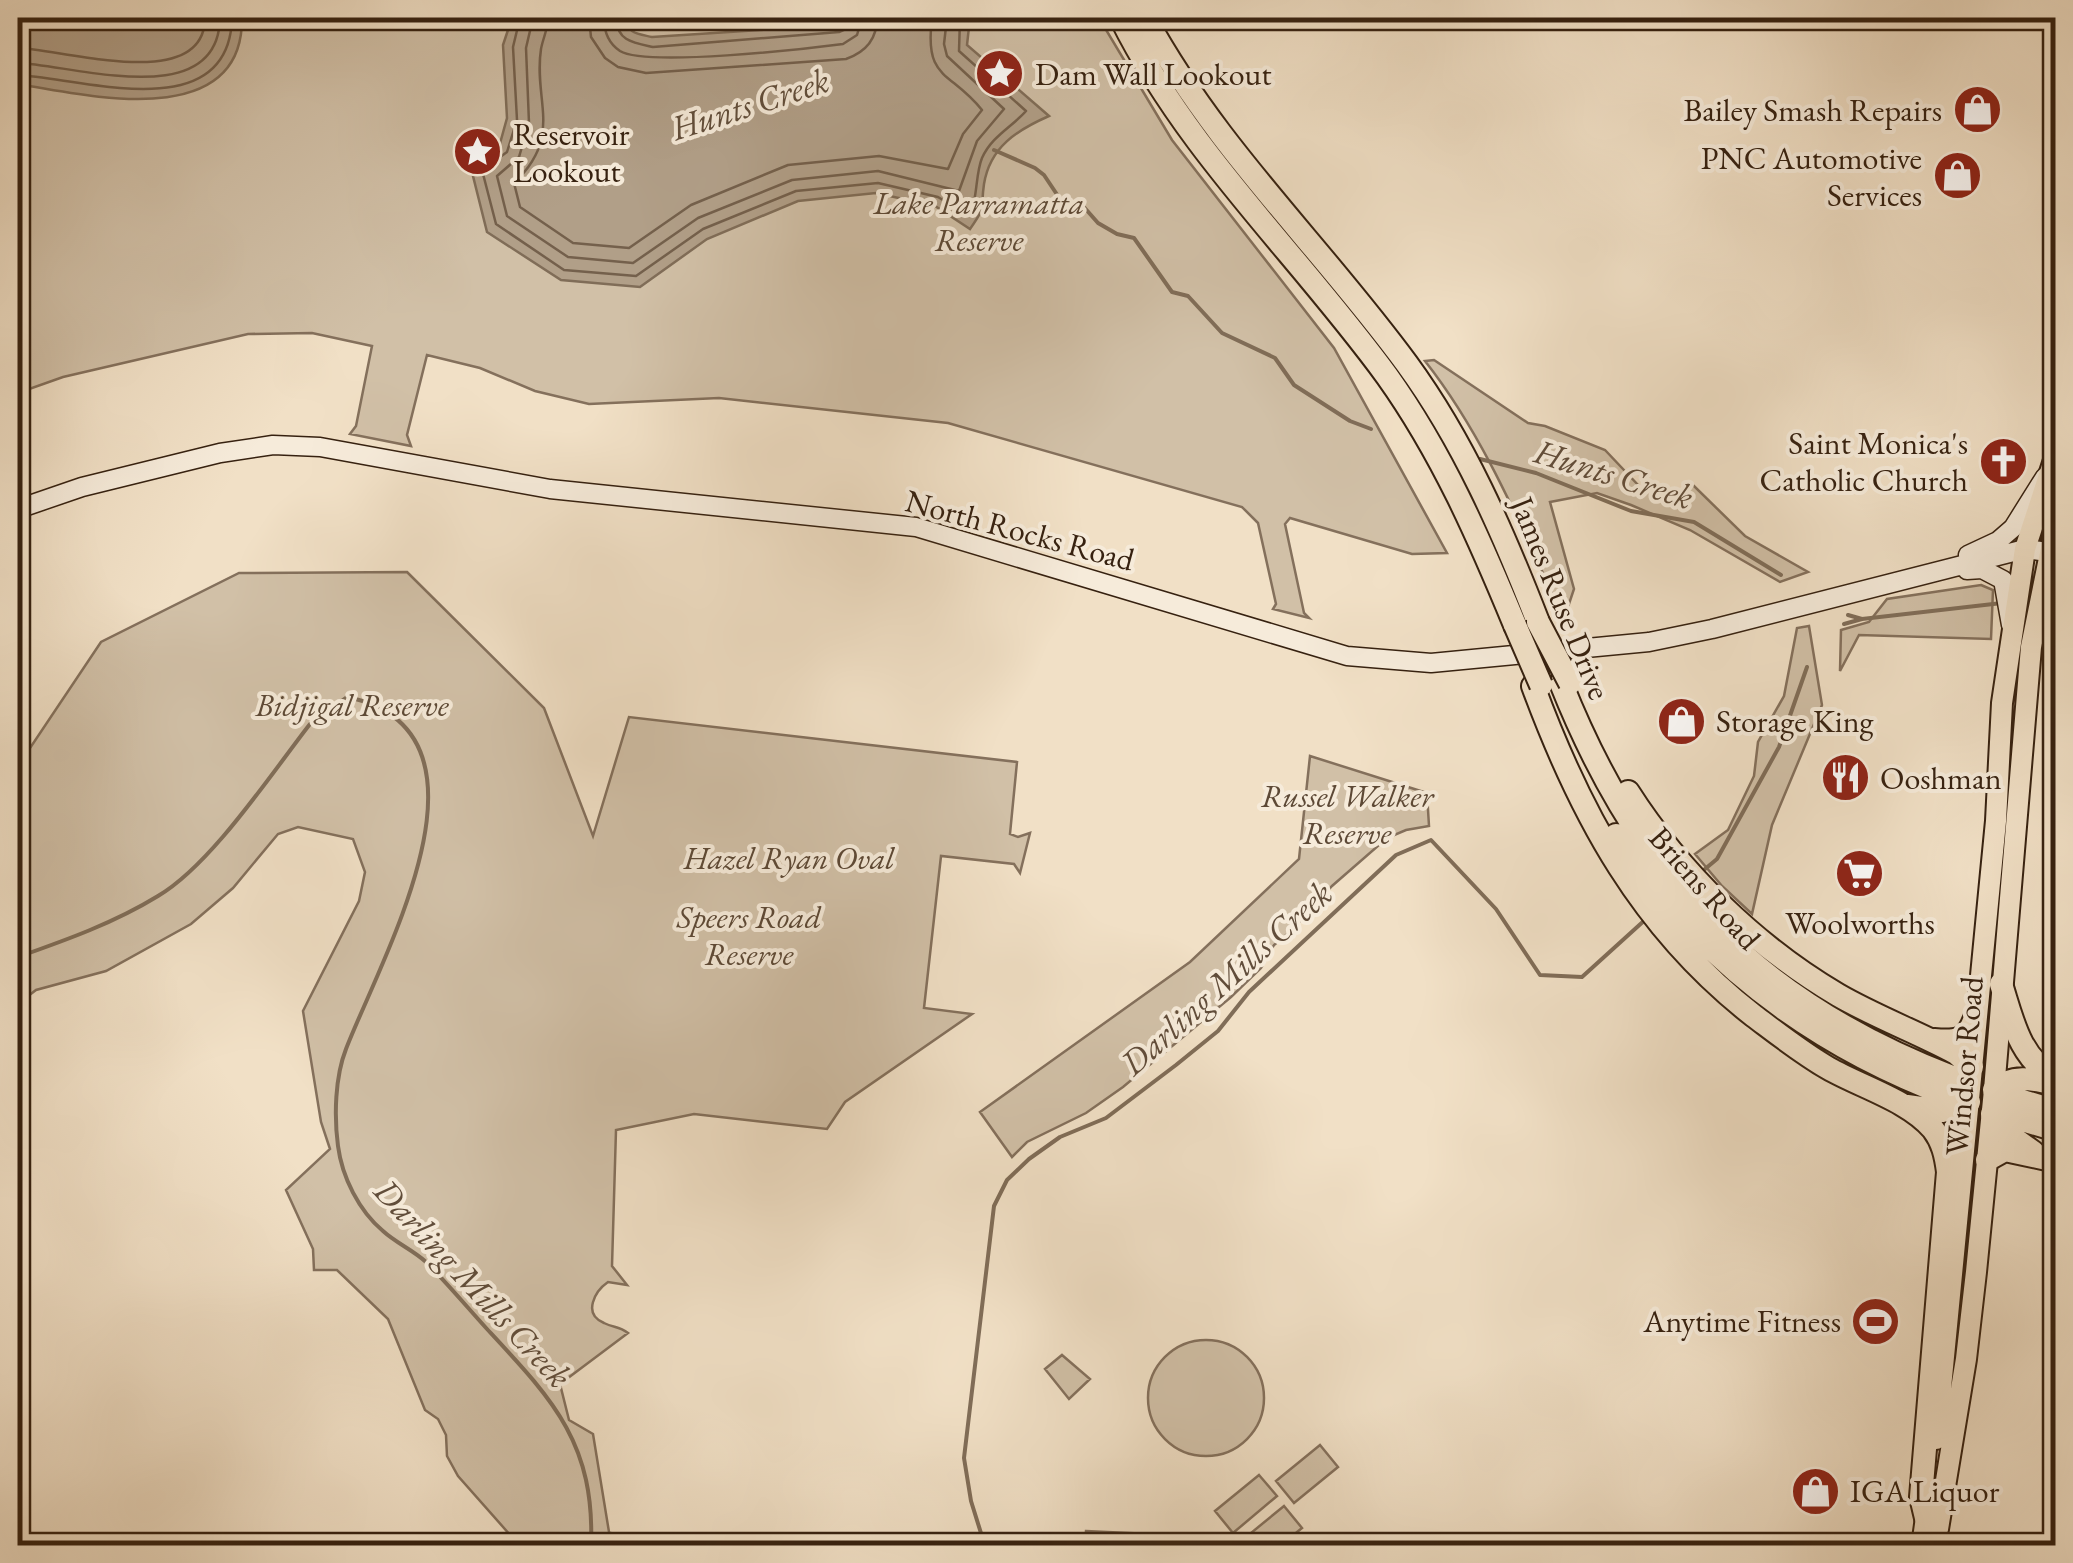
<svg xmlns="http://www.w3.org/2000/svg" width="2073" height="1563" font-family="'EB Garamond',serif">
	<style>
		.green { fill: #d1c0a7; stroke: #84705c; stroke-width: 2.5 }
		.water { fill: #b19f88; stroke: #806d58; stroke-width: 2.5 }
		.lines { fill: none; stroke-linecap: round; stroke-linejoin: round }
		.shore { stroke: #74604c; stroke-width: 2.5 }
		.stream { stroke: #806d58; stroke-width: 4 }
		.secondary-casing { stroke: #362110; stroke-width: 21 }
		.primary-casing { stroke: #362110; stroke-width: 24 }
		.highway-casing { stroke: #362110; stroke-width: 26 }
		.secondary { stroke: #f6ebda; stroke-width: 18 }
		.primary { stroke: #f1e0c6; stroke-width: 20 }
		.highway { stroke: #f1e0c6; stroke-width: 22 }
		.highway-bridge-casing { stroke: #362110; stroke-width: 26; stroke-linecap: butt }
		.highway-bridge { stroke: #f1e0c6; stroke-width: 22 }
		.labels { text-anchor: middle; stroke-width: 8; stroke-linejoin: round; paint-order: stroke }
		.poi-label { font-size: 32px; fill: #362110; stroke: #f6ebda; text-anchor: start }
		.park-label { font-size: 32px; font-style: italic; fill: #5d4936; stroke: #f6ebda }
		.street-label { font-size: 32px; fill: #362110; stroke: #f6ebda }
		.water-label { font-size: 35px; font-style: italic; fill: #614d3a; stroke: #f6ebda }
	</style>
	<rect width="100%" height="100%" fill="#f1e0c6"/>
	<filter id="stains"><feTurbulence type="fractalNoise" baseFrequency=".002" numOctaves="4"/><feColorMatrix values="0 0 0 0 .2 0 0 0 0 .09 0 0 0 0 .02 0 0 0 .5 -.17"/></filter>
	<radialGradient id="worn" r=".72"><stop offset=".6" stop-color="#630" stop-opacity="0"/><stop offset="1" stop-color="#630" stop-opacity=".3"/></radialGradient>
	<path class="green" d="M18 18H1099L1172 140 1334 348 1447 553 1412 554 1290 518 1285 524 1304 613 1309 618 1273 609 1276 604 1258 523 1242 507 948 423 719 398 589 404 535 391 480 368 427 355 407 435 411 446 350 434 356 426 372 346 312 333 248 334 63 377 18 393Z
		M1434 360 1528 423 1545 426 1605 450 1640 487 1678 499 1693 485 1745 536 1808 572 1780 582 1690 530 1631 505 1597 493 1550 502 1574 589 1564 619C1523 531 1485 437 1425 361Z
		M407 572 544 708 593 836 629 717 1017 762 1010 834 1018 837 1030 833 1020 873 1014 864 941 856 924 1008 972 1014 845 1102 827 1129 694 1114 616 1130 612 1266 627 1285 608 1282C595 1291 582 1314 604 1323 614 1328 619 1326 628 1333L560 1384 569 1420 593 1434 609 1532 635 1545H519L458 1476 447 1456 446 1435 438 1419 425 1410 388 1319 337 1270H314L313 1249 286 1190 330 1149 321 1122 303 1011 359 901 365 872 353 839 298 827 278 834 233 888 191 924 106 971 36 990 18 1004V766L101 642 239 573Z
		M1981 585 1993 590 1991 639 1859 635 1840 671 1841 630 1869 622 1887 599Z
		M1809 626 1822 705 1772 825 1752 914 1722 886 1695 854 1728 830 1754 776 1758 742 1784 696 1797 628Z
		M1310 756 1427 793 1429 826 1406 830 1387 838 1332 886 1291 931 1274 945 1261 968 1231 997 1123 1087 1086 1113 1027 1142 1012 1157 980 1112 1190 962 1299 859Z
		M1148 1398a58 58 0 1 1 116 0a58 58 0 1 1-116 0Z
		M1062 1355 1090 1379 1069 1399 1045 1369Z
		M1320 1445 1338 1467 1294 1503 1276 1481Z
		M1259 1475 1277 1496 1233 1533 1215 1511Z
		M1284 1506 1302 1528 1281 1545H1243L1240 1542Z
		M1086 1531 1192 1536V1545H1085Z"/>
	<path class="water" d="M18 18H242C243 132 89 96 18 84Z
		M512 18H627C626 34 639 34 652 37L880 22 881 18H970L967 45 1049 116C1017 130 990 147 984 184 980 211 987 205 970 229L935 206 876 193 798 201 707 239 640 287 561 280 487 232 470 164 499 147 507 118 503 45Z"/>
	<g class="lines">
		<path class="shore" d="M520 18 513 47 517 120 507 152 482 170 496 224 564 270 636 276 703 229 796 191 878 183 938 197 964 213H969C978 201 975 175 982 158 992 136 1012 127 1026 111L959 51 960 18
			M533 18 526 48 529 123 519 157 497 176 507 216 568 257 633 263 698 218 792 180 878 171 959 191 977 141 1004 109 947 56 944 44 947 18
			M548 18C548 29 543 38 541 49 533 101 564 136 514 183L520 207 573 243 629 248 691 205 788 165 879 156 948 169 963 134 982 110C950 70 924 81 932 18
			M589 18 591 37 605 58 618 67 646 73 846 59C866 52 877 39 877 18
			M604 18C604 31 608 43 620 51 646 67 805 49 843 44L857 35 862 18
			M617 18C616 41 634 43 653 47L839 32 848 28 850 18
			M18 48C63 49 204 94 205 18
			M18 63C74 65 218 113 220 18
			M18 75C85 79 229 127 232 18"/>
		<path class="stream" d="M994 150 1035 168 1044 175 1060 199 1083 206 1098 223 1117 234 1134 238 1172 292 1188 296 1222 333 1275 358 1294 385 1350 421 1371 429
			M1480 459 1536 473 1631 511 1694 522 1781 575
			M1848 615 1862 619
			M1844 624 1862 619 2002 603
			M1699 874 1717 859 1779 747 1807 667
			M18 957C66 940 114 923 158 896 211 865 271 774 310 724L347 697C512 731 380 960 346 1049 335 1077 334 1116 338 1146 342 1177 359 1211 383 1231 396 1243 413 1250 426 1262 447 1283 467 1307 487 1329 553 1400 595 1443 591 1546
			M985 1546 971 1501 964 1458 994 1206 1007 1180 1029 1159 1060 1137 1106 1118 1176 1065 1218 1031 1249 992 1396 855 1431 840 1496 909 1540 975 1582 977 1646 919"/>
		<defs>
			<path id="secondary" d="M18 509 82 487 220 453 273 445 320 447 550 489 916 527 1347 656 1431 663 1649 642 1712 629 2025 549 2048 552
				M1968 555 1998 541 2013 528 2045 477
				M1967 570 1982 569 2003 580 2011 625"/>
			<path id="primary" d="M1936 1439 1996 821 2002 703 2025 549 2056 454
				M1938 1529 1966 1359 1976 1272 1994 1090 2031 647 2056 524
				M1922 1546 1928 1503"/>
			<path id="highway" d="M1121 18C1188 153 1299 255 1387 376 1442 453 1479 538 1515 625
				M1145 18C1217 150 1319 244 1407 364 1464 442 1503 532 1538 622
				M1561 683C1639 879 1754 1001 1952 1077
				M1533 686C1581 816 1642 929 1754 1016 1778 1034 1802 1053 1828 1068 1861 1087 1908 1100 1933 1129 1943 1142 1946 1156 1948 1172L1921 1497 1926 1518
				M1628 792C1679 872 1756 947 1838 995 1876 1017 1917 1032 1956 1053L1972 1067
				M1616 835C1699 959 1811 1044 1950 1096
				M2001 984C2013 1022 2019 1057 2056 1079
				M1934 1040C1957 1042 1967 1041 1975 1018
				M1994 1090C2012 1074 2033 1079 2056 1084
				M2009 1097 2056 1111
				M1907 1106 1942 1111 1969 1102
				M1992 1114 2005 1132 2033 1152
				M2006 1115 2056 1130
				M1987 1160 2005 1150 2056 1161"/>
		</defs>
		<use href="#secondary" class="secondary-casing"/>
		<use href="#primary" class="primary-casing"/>
		<use href="#highway" class="highway-casing"/>
		<use href="#secondary" class="secondary"/>
		<use href="#primary" class="primary"/>
		<use href="#highway" class="highway"/>
		<defs>
			<path id="highway-bridge" d="M1538 622 1570 683
				M1515 625 1541 685"/>
		</defs>
		<use href="#highway-bridge" class="highway-bridge-casing"/>
		<use href="#highway-bridge" class="highway-bridge"/>
	</g>
	<defs>
		<symbol id="sight-disc" viewBox="-11 -11 22 22"><circle r="9.5" fill="#8f2418" stroke="#f6ebda"/><path d="M0-6L1.8-2.2L6-1.7L2.9 1.2L3.7 5.4L0 3.3L-3.7 5.4L-2.9 1.2L-6-1.7L-1.8-2.2Z" fill="#fff"/></symbol>
		<symbol id="shop-disc" viewBox="-11 -11 22 22"><circle r="9.5" fill="#8f2418" stroke="#f6ebda"/><path d="M-5-2.5h2.3a2.7 3.5 0 0 1 5.4 0H5L5.5 6h-11ZM-1.5-2.5h3a1.5 2.3 0 0 0-3 0Z" fill="#fff"/></symbol>
		<symbol id="church-disc" viewBox="-11 -11 22 22"><circle r="9.5" fill="#8f2418" stroke="#f6ebda"/><path d="M-1.2-6h2.4v3.5h3.3v2.4h-3.3V6h-2.4V-.1h-3.3v-2.4h3.3Z" fill="#fff"/></symbol>
		<symbol id="restaurant-disc" viewBox="-11 -11 22 22"><circle r="9.5" fill="#8f2418" stroke="#f6ebda"/><path d="M-5-6h1v4h1v-4h1v4h1v-4h1v5L-1.5 .5V6h-2V.5L-5-1ZM5-6V6H3V1.5H1.5Q1.5-4 5-6Z" fill="#fff"/></symbol>
		<symbol id="supermarket-disc" viewBox="-11 -11 22 22"><circle r="9.5" fill="#8f2418" stroke="#f6ebda"/><path d="M-6-5.5h2.5l.6 2H6L4.5 2H-2.5L-4.4-4H-6ZM-1.5 3.2a1.3 1.3 0 1 0 .1 0ZM3 3.2a1.3 1.3 0 1 0 .1 0Z" fill="#fff"/></symbol>
		<symbol id="stadium-disc" viewBox="-11 -11 22 22"><circle r="9.5" fill="#8f2418" stroke="#f6ebda"/><path d="M0-5a6.5 5 0 1 0 0 10a6.5 5 0 1 0 0-10ZM-3.5-1.8h7v3.6h-7Z" fill="#fff"/></symbol>
	</defs>
	<g fill-rule="evenodd">
		<use href="#sight-disc" x="972" y="46" width="55" height="55"/>
		<use href="#shop-disc" x="1950" y="82" width="55" height="55"/>
		<use href="#sight-disc" x="450" y="124" width="55" height="55"/>
		<use href="#shop-disc" x="1930" y="148" width="55" height="55"/>
		<use href="#church-disc" x="1976" y="434" width="55" height="55"/>
		<use href="#shop-disc" x="1654" y="694" width="55" height="55"/>
		<use href="#restaurant-disc" x="1818" y="750" width="55" height="55"/>
		<use href="#supermarket-disc" x="1832" y="846" width="55" height="55"/>
		<use href="#stadium-disc" x="1848" y="1294" width="55" height="55"/>
		<use href="#shop-disc" x="1788" y="1464" width="55" height="55"/>
	</g>
	<g class="labels">
		<g class="poi-label">
			<text x="1035" y="85">Dam Wall Lookout</text>
			<text x="1942" y="121" text-anchor="end">Bailey Smash Repairs</text>
			<text x="513" y="145">Reservoir<tspan x="513" dy="37">Lookout</tspan></text>
			<text x="1922" y="169" text-anchor="end">PNC Automotive<tspan x="1922" dy="37">Services</tspan></text>
			<text x="1968" y="454" text-anchor="end">Saint Monica's<tspan x="1968" dy="37">Catholic Church</tspan></text>
			<text x="1716" y="732">Storage King</text>
			<text x="1880" y="789">Ooshman</text>
			<text x="1860" y="934" text-anchor="middle">Woolworths</text>
			<text x="1841" y="1332" text-anchor="end">Anytime Fitness</text>
			<text x="1850" y="1502">IGA Liquor</text>
		</g>
		<g class="park-label">
			<text x="979" y="214">Lake Parramatta<tspan x="979" dy="37">Reserve</tspan></text>
			<text x="352" y="716">Bidjigal Reserve</text>
			<text x="1347" y="807">Russel Walker<tspan x="1347" dy="37">Reserve</tspan></text>
			<text x="789" y="869">Hazel Ryan Oval</text>
			<text x="749" y="928">Speers Road<tspan x="749" dy="37">Reserve</tspan></text>
		</g>
		<g class="street-label">
			<text transform="translate(1020 530) rotate(15)" y="11">North Rocks Road</text>
			<text transform="translate(1561 598) rotate(68)" y="11">James Ruse Drive</text>
			<text transform="translate(1705 888) rotate(49)" y="11">Briens Road</text>
			<text transform="translate(1964 1066) rotate(-85)" y="11">Windsor Road</text>
		</g>
		<g class="water-label">
			<text transform="translate(750 104) rotate(-18)" y="12">Hunts Creek</text>
			<text transform="translate(1614 474) rotate(17)" y="12">Hunts Creek</text>
			<text transform="translate(1226 978) rotate(-42)" y="12">Darling Mills Creek</text>
			<text transform="translate(473 1283) rotate(47)" y="12">Darling Mills Creek</text>
		</g>
	</g>
	<rect width="2073" height="1563" fill="none" stroke="#f1e0c6" stroke-width="60"/>
	<rect x="20" y="20" width="2033" height="1523" fill="none" stroke="#362110" stroke-width="5"/>
	<rect x="30" y="30" width="2013" height="1503" fill="none" stroke="#362110" stroke-width="2.5"/>
	<rect width="100%" height="100%" filter="url(#stains)"/>
	<rect width="100%" height="100%" fill="url(#worn)"/>
</svg>
